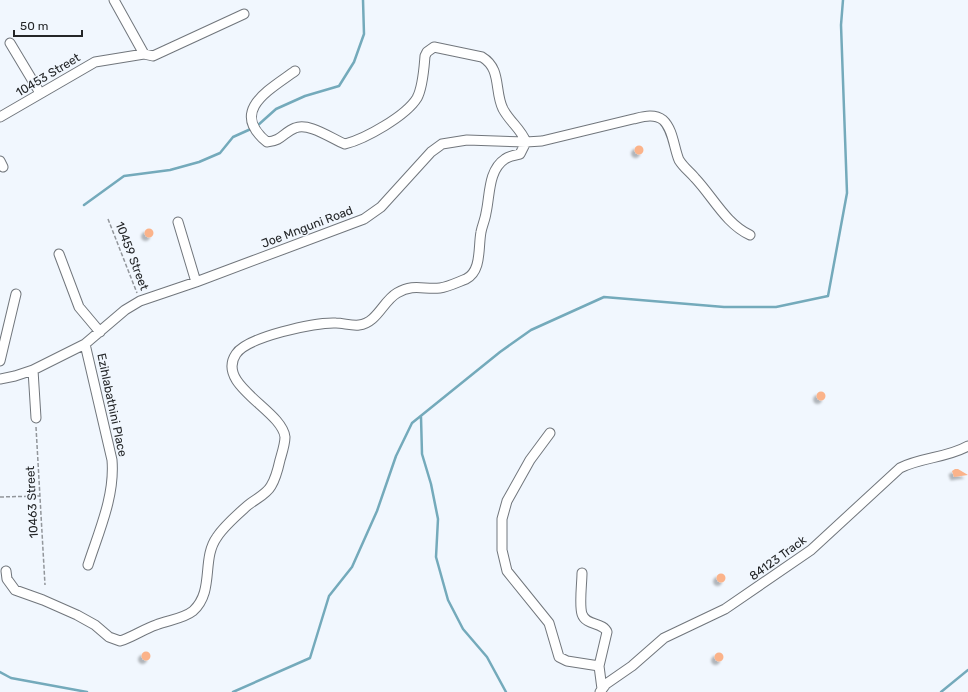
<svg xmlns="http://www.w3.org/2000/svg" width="968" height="692" font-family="Rubik,sans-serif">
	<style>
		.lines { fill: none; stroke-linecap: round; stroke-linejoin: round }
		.stream { stroke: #74aabb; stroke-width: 2.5 }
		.building { fill: #fbb38a; filter: url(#shadow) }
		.street-casing { stroke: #71767c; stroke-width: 11 }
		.path { stroke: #92969b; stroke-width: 1.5; stroke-dasharray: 4 2; stroke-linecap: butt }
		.street { stroke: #fff; stroke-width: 9 }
		.labels { text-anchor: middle; stroke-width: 3; stroke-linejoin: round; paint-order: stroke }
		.street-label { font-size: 12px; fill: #242628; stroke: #f1f7fe }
	</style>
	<defs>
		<filter id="shadow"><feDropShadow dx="-3.5" dy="3.5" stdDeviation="1" flood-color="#0004"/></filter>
	</defs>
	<rect width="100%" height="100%" fill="#f1f7fe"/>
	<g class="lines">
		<path class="stream" d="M257 126 276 109 305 96 339 86 354 62 364 34 363 0
			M84 205 124 176 170 170 199 162 220 153 233 137 253 128
			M421 417 422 454 431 484 438 519 436 557 448 600 463 629 487 657 506 692
			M0 672 11 678 87 692
			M233 692 310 658 329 596 352 567 377 511 396 456 412 423 500 352 531 330 604 297 724 307H776L828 296 847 193 841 25 843 0
			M941 692 968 670"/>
	</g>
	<path class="building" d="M634.5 150a4.5 4.5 0 1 1 9 0a4.5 4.5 0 1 1-9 0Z
		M144.5 233a4.5 4.5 0 1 1 9 0a4.5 4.5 0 1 1-9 0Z
		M816.5 396a4.5 4.5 0 1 1 9 0a4.5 4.5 0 1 1-9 0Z
		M955 469H958L968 475 954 477 952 471Z
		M716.5 578a4.5 4.5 0 1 1 9 0a4.5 4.5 0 1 1-9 0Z
		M141.5 656a4.5 4.5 0 1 1 9 0a4.5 4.5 0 1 1-9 0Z
		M714.5 657a4.5 4.5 0 1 1 9 0a4.5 4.5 0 1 1-9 0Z"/>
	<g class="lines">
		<defs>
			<path id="street" d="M114 0 144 54
				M10 43 40 93
				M0 117 95 62 144 54 153 56 244 14
				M0 161 3 167
				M178 222 196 282
				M59 254 79 307 100 332
				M85 344 112 460C115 496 99 531 88 565
				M0 361 16 294
				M33 370 36 418
				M0 379 15 376 33 370 85 344 125 310 140 301 196 282 364 219 381 207 431 152 442 144 467 140 526 142 542 141 633 119C642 117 654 113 663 120 673 129 674 148 679 160 684 168 689 171 695 178 713 197 726 224 750 235
				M550 433 530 460 507 501 502 519V550L507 571 549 623 559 657 567 661 599 666
				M6 571 7 579 15 590 43 600 77 615 95 625 109 637 120 641C133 637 144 629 156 625 168 620 183 619 193 611 215 591 201 559 217 537 224 526 237 515 247 506 255 499 266 495 271 486 276 478 278 469 280 460 282 453 285 444 285 437 282 410 215 385 236 354 247 337 315 322 336 323 343 323 352 326 359 325 377 323 383 301 397 293 414 283 424 290 440 288 448 287 458 282 466 279 482 271 478 247 481 232 482 226 485 220 486 213 490 196 488 170 505 159 509 156 515 155 520 154L526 142C521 129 510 122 503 109 494 91 502 69 482 57L434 47 427 52 425 56C424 68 423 87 417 98 406 116 365 139 345 144 332 139 309 122 295 128 284 132 282 141 267 142 229 111 269 90 295 71
				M582 573C582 583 579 605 582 614 586 626 603 622 607 632L599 666 602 689
				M600 692 606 684 632 666 664 638 725 609 811 550 900 468C922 457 947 458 968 446"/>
		</defs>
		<use href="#street" class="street-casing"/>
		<path class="path" d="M108 219 137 293
			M36 427 45 585
			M0 497 40 496"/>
		<use href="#street" class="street"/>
	</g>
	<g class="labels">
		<g class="street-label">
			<text transform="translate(48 75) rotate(-31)" y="4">10453 Street</text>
			<text transform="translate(307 227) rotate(-21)" y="4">Joe Mnguni Road</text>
			<text transform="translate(132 256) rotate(69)" y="4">10459 Street</text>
			<text transform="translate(112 405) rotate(78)" y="4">Ezihlabathini Place</text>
			<text transform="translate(32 502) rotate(-93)" y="4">10463 Street</text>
			<text transform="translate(778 558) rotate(-36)" y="4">84123 Track</text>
		</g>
	</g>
	<path d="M14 30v6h68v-6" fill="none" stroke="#242628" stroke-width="2"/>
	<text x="20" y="30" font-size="12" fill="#242628" stroke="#f1f7fe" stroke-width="3" paint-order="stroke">50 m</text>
</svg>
